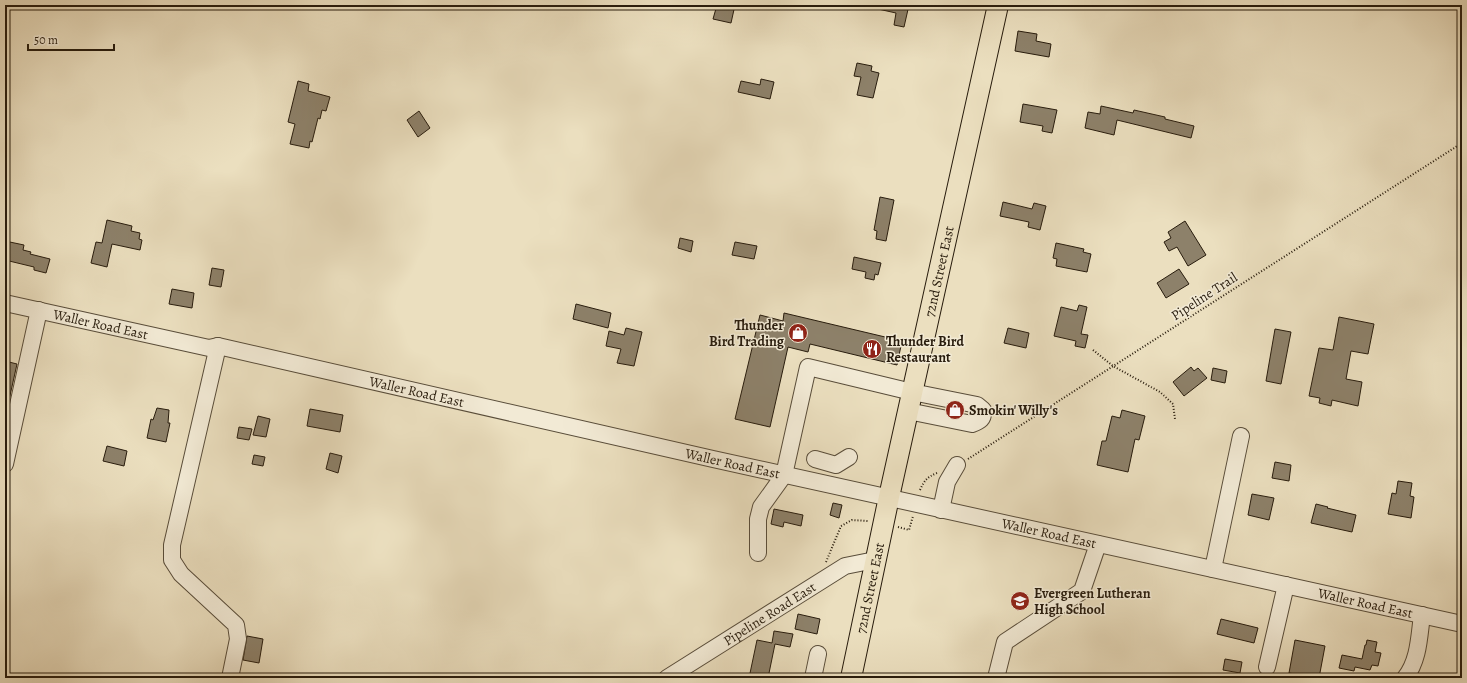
<svg xmlns="http://www.w3.org/2000/svg" width="1467" height="683" font-family="Alegreya,serif">
	<style>
		.building { fill: #8d816a; stroke: #281c0d }
		.lines { fill: none; stroke-linecap: round; stroke-linejoin: round }
		.minor-casing { stroke: #594d3a; stroke-width: 18 }
		.major-casing { stroke: #281c0d; stroke-width: 22 }
		.path { stroke: #281c0d; stroke-width: 2; stroke-dasharray: 1 2; stroke-linecap: butt }
		.minor { stroke: #f2ead5; stroke-width: 16 }
		.major { stroke: #ebdfbf; stroke-width: 20 }
		.labels { text-anchor: middle; stroke-width: 3; stroke-linejoin: round; paint-order: stroke }
		.street-label { font-size: 14px; fill: #281c0d; stroke: #f2ead5 }
		.poi-label { font-size: 14px; font-weight: bold; fill: #281c0d; stroke: #f2ead5; text-anchor: start }
	</style>
	<rect width="100%" height="100%" fill="#ebdfbf"/>
	<filter id="stains"><feTurbulence type="fractalNoise" baseFrequency=".005" numOctaves="4"/><feColorMatrix values="0 0 0 0 .2 0 0 0 0 .09 0 0 0 0 .02 0 0 0 .5 -.17"/></filter>
	<radialGradient id="worn" r=".72"><stop offset=".6" stop-color="#630" stop-opacity="0"/><stop offset="1" stop-color="#630" stop-opacity=".3"/></radialGradient>
	<path class="building" d="M717 5H735L731 23 713 19Z
		M878 5H909L904 27 894 25 896 13 878 9Z
		M1018 31 1037 34 1036 41 1051 44 1049 57 1015 51Z
		M857 63 872 66 871 71 879 73 873 98 857 95 861 77 854 76Z
		M761 79 774 82 770 99 738 92 741 81 760 85Z
		M298 81 309 84 308 91 330 97 326 111 322 110 320 119 318 118 312 142 310 141 309 148 290 144 295 124 288 122Z
		M1023 104 1057 110 1052 133 1042 131 1043 126 1020 122Z
		M1101 106 1133 113 1134 110 1165 117V119L1194 126 1191 138 1117 120 1114 135 1085 128 1088 112 1100 114Z
		M419 111 430 128 418 137 407 120Z
		M880 197 894 200 886 241 876 239 877 231 874 230Z
		M1003 202 1032 209 1034 203 1046 206 1040 230 1028 227 1029 222 1000 216Z
		M107 220 132 226 131 231 140 233 139 239 142 240 140 250 112 244 107 267 91 263 96 242 102 243Z
		M1185 221 1206 255 1188 266 1177 247 1169 251 1164 242 1171 238 1168 232Z
		M680 238 693 241 691 252 678 248Z
		M5 241 24 245 23 250 31 252 30 254 50 259 46 273 34 270V267L5 260Z
		M735 242 757 246 754 259 732 255Z
		M1056 243 1084 249 1083 252 1091 254 1087 272 1056 266 1057 259 1053 258Z
		M854 257 881 263 878 275 875 274 874 280 865 278 866 272 852 269Z
		M212 268 224 270 221 287 209 285Z
		M1179 269 1189 284 1166 298 1157 283Z
		M172 289 194 293 192 308 169 304Z
		M576 304 611 313 608 328 573 319Z
		M1079 305 1087 307 1081 334 1088 335 1085 348 1075 346 1076 341 1054 336 1061 307 1077 311Z
		M784 313 902 341 897 365 810 344 808 352 788 347 770 427 735 419 760 315 783 321Z
		M1339 317 1374 324 1368 354 1351 351 1346 379 1362 382 1358 406 1332 400 1331 406 1319 403 1320 398 1309 396 1319 348 1333 350Z
		M626 328 642 332 634 366 617 363 621 349 606 346 609 331 624 335Z
		M1008 328 1029 333 1026 348 1004 343Z
		M1275 329 1291 332 1281 384 1266 381Z
		M5 361 17 364 9 400 5 399Z
		M1191 367 1194 371 1198 368 1207 378 1184 396 1173 382Z
		M1213 368 1227 371 1225 383 1211 380Z
		M157 408 169 410 168 423H170L166 442 147 438 151 419 153 420Z
		M310 409 343 415 340 432 307 426Z
		M1122 410 1145 416 1139 440 1135 439 1128 472 1097 465 1102 441H1106L1112 416 1120 418Z
		M258 416 270 419 266 437 253 435Z
		M239 427 252 429 249 440 237 438Z
		M107 446 127 451 124 466 103 461Z
		M330 453 342 456 338 473 326 469Z
		M254 455 265 457 263 466 252 464Z
		M1275 462 1291 465 1289 481 1272 478Z
		M1398 481 1412 483 1410 496 1414 497 1411 518 1388 514 1392 493 1396 494Z
		M1252 494 1274 498 1269 520 1248 515Z
		M833 503 842 505 839 518 830 515Z
		M1316 504 1328 507 1327 508 1356 515 1352 532 1311 523Z
		M774 509 803 515 801 526 784 522 783 527 771 524Z
		M798 614 820 619 817 634 795 629Z
		M1221 619 1258 628 1254 643 1217 634Z
		M774 631 793 634 790 647 775 644 768 678H749L757 640 772 643Z
		M247 636 263 639 259 663 243 660Z
		M1295 640 1325 646 1319 678 1289 673Z
		M1367 640 1377 642 1375 652 1381 653 1378 666 1372 665 1370 670 1355 667 1354 671 1339 668 1342 655 1362 659 1365 645H1366Z
		M1225 659 1242 662 1240 673 1223 670Z"/>
	<g class="lines">
		<defs>
			<g id="minor">
				<path id="s1" d="M5 303 209 348 218 346 713 459 1462 624"/>
				<path d="M218 346 172 545V560L181 574 236 625 238 639 230 678"/>
				<path d="M815 459 836 465 849 457"/>
				<path d="M5 464 39 310"/>
				<path d="M941 510 947 482 957 465"/>
				<path d="M758 553V519L761 507 784 475 808 367 912 392 977 405 983 410C984 419 980 421 972 424L908 411"/>
				<path d="M1213 569 1241 436"/>
				<path d="M1267 667 1286 585"/>
				<path id="s2" d="M667 678 845 566 875 560"/>
				<path d="M813 678 818 654"/>
				<path d="M996 678 1005 642 1082 591 1098 544"/>
				<path d="M1405 678C1419 660 1419 637 1422 615"/>
			</g>
			<g id="major">
				<path id="s3" d="M851 678 889 497 998 5"/>
			</g>
		</defs>
		<use href="#minor" class="minor-casing"/>
		<use href="#major" class="major-casing"/>
		<path class="path" d="M1093 350 1113 366 1160 392 1173 404 1175 419
			M968 459 1462 143
			M920 490C924 481 927 477 937 473
			M898 527 909 530 913 516
			M826 562 841 526 852 520 868 521
			M648 678 654 674"/>
		<use href="#minor" class="minor"/>
		<use href="#major" class="major"/>
	</g>
	<defs>
		<symbol id="shop-disc" viewBox="-11 -11 22 22"><circle r="9.5" fill="#8f2418" stroke="#f2ead5"/><path d="M-5-2.5h2.3a2.7 3.5 0 0 1 5.4 0H5L5.5 6h-11ZM-1.5-2.5h3a1.5 2.3 0 0 0-3 0Z" fill="#fff"/></symbol>
		<symbol id="restaurant-disc" viewBox="-11 -11 22 22"><circle r="9.5" fill="#8f2418" stroke="#f2ead5"/><path d="M-5-6h1v4h1v-4h1v4h1v-4h1v5L-1.5 .5V6h-2V.5L-5-1ZM5-6V6H3V1.5H1.5Q1.5-4 5-6Z" fill="#fff"/></symbol>
		<symbol id="school-disc" viewBox="-11 -11 22 22"><circle r="9.5" fill="#8f2418" stroke="#f2ead5"/><path d="M0-5L7-2L0 1L-7-2ZM-4 1L0 2.5L4 1V4Q0 6-4 4Z" fill="#fff"/></symbol>
	</defs>
	<g fill-rule="evenodd">
		<use href="#shop-disc" x="787" y="322" width="22" height="22"/>
		<use href="#restaurant-disc" x="861" y="338" width="22" height="22"/>
		<use href="#shop-disc" x="944" y="399" width="22" height="22"/>
		<use href="#school-disc" x="1009" y="590" width="22" height="22"/>
	</g>
	<g class="labels">
		<g class="street-label">
			<text dy="5" stroke="none"><textPath href="#s3" startOffset="416">72nd Street East</textPath></text>
			<text transform="translate(1204 296) rotate(-33)" y="5">Pipeline Trail</text>
			<text dy="5" stroke="none"><textPath href="#s1" startOffset="98">Waller Road East</textPath></text>
			<text dy="5" stroke="none"><textPath href="#s1" startOffset="422">Waller Road East</textPath></text>
			<text dy="5" stroke="none"><textPath href="#s1" startOffset="746">Waller Road East</textPath></text>
			<text dy="5" stroke="none"><textPath href="#s1" startOffset="1070">Waller Road East</textPath></text>
			<text dy="5" stroke="none"><textPath href="#s3" startOffset="92">72nd Street East</textPath></text>
			<text dy="5" stroke="none"><textPath href="#s1" startOffset="1394">Waller Road East</textPath></text>
			<text dy="5" stroke="none"><textPath href="#s2" startOffset="121">Pipeline Road East</textPath></text>
		</g>
		<g class="poi-label">
			<text x="784" y="330" text-anchor="end">Thunder<tspan x="784" dy="16">Bird Trading</tspan></text>
			<text x="886" y="346">Thunder Bird<tspan x="886" dy="16">Restaurant</tspan></text>
			<text x="969" y="415">Smokin' Willy's</text>
			<text x="1034" y="598">Evergreen Lutheran<tspan x="1034" dy="16">High School</tspan></text>
		</g>
	</g>
	<rect width="1467" height="683" fill="none" stroke="#ebdfbf" stroke-width="20"/>
	<rect x="6" y="6" width="1455" height="671" fill="none" stroke="#281c0d" stroke-width="2"/>
	<rect x="10" y="10" width="1447" height="663" fill="none" stroke="#281c0d"/>
	<path d="M28 44v6h86v-6" fill="none" stroke="#281c0d" stroke-width="2"/>
	<text x="34" y="44" font-size="12" fill="#281c0d" stroke="#f2ead5" stroke-width="3" paint-order="stroke">50 m</text>
	<rect width="100%" height="100%" filter="url(#stains)"/>
	<rect width="100%" height="100%" fill="url(#worn)"/>
</svg>
